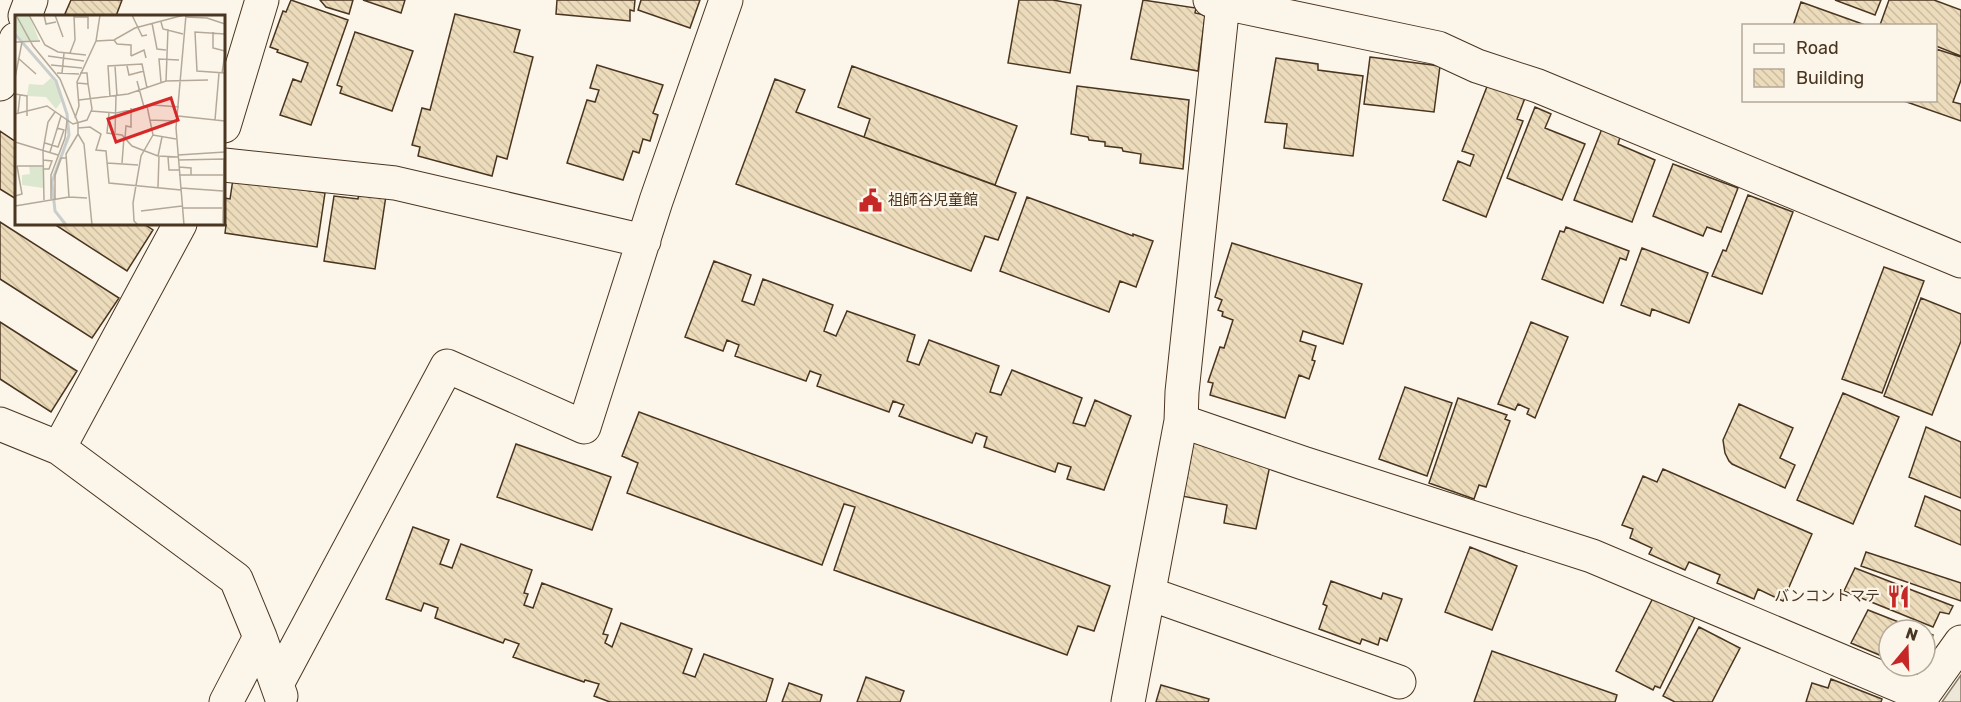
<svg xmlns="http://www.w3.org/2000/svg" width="1961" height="702" font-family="Rubik,'Noto Sans JP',sans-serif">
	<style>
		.parking { fill: #ede7d9; stroke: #887966; stroke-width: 1.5 }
		.building { fill: url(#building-back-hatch); stroke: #4a3520; stroke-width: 1.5 }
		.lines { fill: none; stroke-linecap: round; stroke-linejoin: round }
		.minor-casing { stroke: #4a3520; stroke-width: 35 }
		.minor { stroke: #fbf6e9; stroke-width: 33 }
		.labels { text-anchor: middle; stroke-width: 4.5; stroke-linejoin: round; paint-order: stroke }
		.poi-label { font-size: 15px; fill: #4a3520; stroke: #fbf6e9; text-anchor: start }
		.inset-river { fill: none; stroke: #c9cecd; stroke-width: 3 }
		.inset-road { fill: none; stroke: #b4a999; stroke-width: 1.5 }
		.view { fill: #d62828; fill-opacity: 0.15; stroke: #d62828; stroke-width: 3 }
		.inset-edge { fill: none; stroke: #4a3520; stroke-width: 3 }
	</style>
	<defs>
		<pattern id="building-back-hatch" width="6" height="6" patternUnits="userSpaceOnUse" patternTransform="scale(1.5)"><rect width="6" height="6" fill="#ecdcbc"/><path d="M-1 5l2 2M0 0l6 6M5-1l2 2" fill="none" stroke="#ccbda1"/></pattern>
	</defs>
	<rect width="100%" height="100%" fill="#fbf6e9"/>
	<path class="parking" d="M1961 675V702H1942Z"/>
	<path class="building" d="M71 0H122L116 16H64Z
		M291 0 348 20 311 125 280 115 293 79 301 82 308 63 277 52 278 50 270 47 283 11 286 12Z
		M320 0H353L349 14 326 7Z
		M363 0H405L401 13Z
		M557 0H635L634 11 630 10V21L556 14Z
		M641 0H700L690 28 638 10Z
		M1019 0H1053L1081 5 1070 73 1008 63Z
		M1143 0 1196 8 1195 13 1205 15 1198 71 1131 59Z
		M1835 0H1881L1875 15Z
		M1889 0H1934L1961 10V56L1936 46V26L1880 25Z
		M1801 2 1868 26H1793Z
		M455 14 520 30 514 52 533 57 507 159 497 156 492 176 418 156 420 147 412 145 422 108 430 110Z
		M355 32 413 51 392 111 340 93 342 87 337 85Z
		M1936 49 1961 57V80L1953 102 1961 104V121L1901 100H1936Z
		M1370 57 1440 66 1434 112 1364 104Z
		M1276 58 1318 64V70L1363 76 1353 156 1284 148 1287 124 1265 122Z
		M597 65 663 85 653 113 658 115 650 141 643 139 639 153 633 151 623 180 567 163 587 100 595 102 599 90 590 88Z
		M852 66 1017 126 995 185 864 137 870 119 838 107Z
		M775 79 805 90 796 112 1016 193 998 240 985 236 971 271 736 184Z
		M1488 84 1525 98 1517 119 1523 121 1486 217 1443 200 1458 161 1470 166 1474 155 1462 151Z
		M1077 86 1189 100 1183 169 1140 163 1141 154 1123 151 1122 148 1105 146V142L1089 140 1088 137 1071 134Z
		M1535 107 1551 114 1545 128 1585 144 1562 200 1507 178Z
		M1603 126 1621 134 1618 144 1655 160 1632 222 1574 200Z
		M0 131 16 142V199L0 189Z
		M1673 164 1738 188 1721 232 1707 227 1703 236 1653 216Z
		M233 179 325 193 317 247 225 233 226 225 216 224H224V198L230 199Z
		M360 185 387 189 375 269 324 261 334 196 358 199Z
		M1748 195 1793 212 1762 294 1712 276 1723 250 1726 251Z
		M1027 197 1133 236V234L1153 241 1136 287 1120 281 1109 312 1000 271Z
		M0 222 119 298 92 338 0 279Z
		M54 224H144L153 230 127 271Z
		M1566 227 1629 251 1626 260 1620 258 1603 303 1542 279 1560 231 1564 232Z
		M1232 243 1362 284 1343 344 1303 331 1300 341 1316 346 1312 360 1315 361 1309 379 1299 375 1285 418 1210 395 1213 383 1208 382 1220 347 1224 348 1233 320 1222 316 1223 312 1218 310 1222 300 1215 297Z
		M1642 248 1708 273 1689 323 1652 309 1650 316 1621 305Z
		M714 261 751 275 742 301 754 305 763 279 833 305 824 331 836 336 847 311 915 335 907 361 919 365 929 340 999 366 990 392 1001 395 1012 370 1082 398 1073 423 1085 426 1095 400 1131 416 1104 490 1067 479 1071 467 1058 463 1055 472 984 447 987 437 976 433 972 443 899 416 904 405 893 401 889 412 817 386 821 375 810 371 806 381 735 356 739 345 727 340 723 351 685 337Z
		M1884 267 1924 281 1882 393 1842 379Z
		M1921 298 1961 314V341L1932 415 1884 396Z
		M0 322 77 371 51 412 0 379Z
		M1531 322 1568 337 1535 418 1527 414 1529 409 1518 404 1515 410 1498 404Z
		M1405 387 1452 403 1427 476 1379 459Z
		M1843 393 1899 417 1853 524 1797 500Z
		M1458 398 1507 415 1505 419 1510 421 1486 487 1479 485 1474 499 1429 483Z
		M1739 404 1793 428 1780 458 1795 465 1785 488 1732 464 1729 461 1725 453 1723 440Z
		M639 412 1110 586 1094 631 1078 626 1067 655 834 570 855 507 844 504 822 565 627 493 638 463 622 456Z
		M1926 427 1961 442V498L1909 477Z
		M1191 434 1271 461 1256 529 1224 523 1227 505 1182 496Z
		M516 444 611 477 592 530 497 497Z
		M1663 469 1812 534 1783 601 1758 589 1754 599 1717 583 1720 575 1689 562 1685 570 1649 554 1652 548 1630 538 1633 529 1622 525 1643 476 1657 482Z
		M1925 496 1961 511V545L1915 526Z
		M413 527 449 540 440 564 452 568 461 544 532 570 524 593 528 594 524 605 533 608 542 583 612 609 603 634 608 635 605 643 612 647 621 623 692 649 683 673 695 677 704 654 773 679 766 702H610L594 696 599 684 585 680 584 682 513 657 519 644 505 639 503 643 435 618 438 608 424 603 421 611 386 599Z
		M1470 547 1517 566 1492 630 1445 612Z
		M1866 552 1961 583V601L1861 566Z
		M1855 568 1953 606 1949 614 1940 612 1933 627 1844 591Z
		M1331 581 1381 599 1383 593 1402 599 1387 641 1380 638 1378 645 1362 639 1360 644 1319 629 1327 606 1323 604Z
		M1654 596 1695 617 1660 688 1655 686 1653 690 1616 671Z
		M1868 610 1919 630H1889V659L1851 643Z
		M1699 627 1740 648 1712 702H1675L1663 696Z
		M1925 632 1933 635 1925 662Z
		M1492 651 1617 695 1615 702H1474Z
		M866 677 904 691 900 702H857Z
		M1831 679 1882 699 1881 702H1806L1812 683 1828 688Z
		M789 683 822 695 820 702H782Z
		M1161 685 1209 699 1208 702H1156Z"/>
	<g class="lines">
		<defs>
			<path id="minor" d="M1210 0 1438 48 1477 66 1538 86 1961 261
				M25 16 31 0
				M0 84 16 39
				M224 126 262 0
				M224 165 395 183 644 241
				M1181 421 1303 463 1592 556 1922 695
				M0 424 59 448 236 579 260 637 281 696
				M59 448 180 224
				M1150 594 1399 682
				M277 684 447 366 584 427 656 201 726 0
				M226 702 260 637
				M1128 702 1181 421 1182 392 1223 3
				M1918 702 1961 642"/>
		</defs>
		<use href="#minor" class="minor-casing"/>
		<use href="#minor" class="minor"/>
	</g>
	<defs>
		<symbol id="civic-bare" viewBox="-9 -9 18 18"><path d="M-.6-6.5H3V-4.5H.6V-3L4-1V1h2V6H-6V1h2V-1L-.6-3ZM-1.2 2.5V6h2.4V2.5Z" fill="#c62828" stroke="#fbf6e9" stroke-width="2.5" paint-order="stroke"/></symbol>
		<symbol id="restaurant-bare" viewBox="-9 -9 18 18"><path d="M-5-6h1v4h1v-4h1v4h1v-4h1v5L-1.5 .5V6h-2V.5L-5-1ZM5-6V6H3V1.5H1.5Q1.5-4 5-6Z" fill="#c62828" stroke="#fbf6e9" stroke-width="2.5" paint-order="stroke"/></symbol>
	</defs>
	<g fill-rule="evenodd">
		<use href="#civic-bare" x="854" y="184" width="33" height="33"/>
		<use href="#restaurant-bare" x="1882" y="580" width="33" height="33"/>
	</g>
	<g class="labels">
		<g class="poi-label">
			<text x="888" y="205">祖師谷児童館</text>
			<text x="1880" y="601" text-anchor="end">バンコントマテ</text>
		</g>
	</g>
	<g transform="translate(15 15)">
		<rect width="210" height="210" fill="#fbf6e9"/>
		<path d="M0 0H14L24 25 9 27 0 16ZM36 63 44 72 46 87 41 94 31 82 12 81 14 69 28 70ZM14 151 28 152V173L7 170V160L15 159Z" fill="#dce7d0"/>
		<path class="inset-river" d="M0 19 41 66 52 99 54 120 37 167 40 196 51 210"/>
		<path class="inset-road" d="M1 0 18 31 45 64 63 108V119L51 139 54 182M14 0 30 30 43 37 71 40M29 0 31 9 41 7M40 0 48 22M91 0H114M117 0 127 21 132 20M59 2H73V14M170 2 192 3 210 9M146 7 148 14 168 19M137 8 142 34 151 35M198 17V33L210 36M210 19 180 17 182 56 210 58M99 25 102 29 116 30V41M81 26 99 25 120 13 169 0M0 27 25 26M55 38 60 25 59 0M33 41 69 46M116 41 129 35 131 43M3 43 21 59M36 50 67 53M100 51 102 81M112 51 114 60 129 56M42 58 64 59M47 58 49 38M65 58H72L73 69M207 58 210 39M0 63 7 27M122 66 129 92M151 66 153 14M146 67 144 44 164 45M0 79 12 81V101M95 82 93 51 127 49 132 73M64 85 113 79 151 66 193 65M132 91 138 120M76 96 101 98 139 90 164 92M3 98 5 80M94 98 92 118 107 120 117 131 143 141 163 142M0 99 32 91 58 109 72 105 77 94 73 69 62 68M163 101 210 106M60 103 64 91 62 67 81 26 85 0M135 105 162 106M200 105 204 58M63 113 75 112 86 119 81 135 91 136 94 168 166 175M100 118 101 81M63 119 69 129 77 210M110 123 111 111 116 112V93M0 127 43 140M30 128 43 132 49 115 42 113M35 137 46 101M163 140 210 137M143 141 147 122M153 142 154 155H164M28 145 37 146 34 154H29M163 145 209 144M92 148 123 150M107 148 109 122M2 151H29M164 152 176 153V160M164 160H208M143 172 144 141M166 173 208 176M0 181 7 179 2 151M36 184V160L50 123 52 105M40 184V160L46 143H51M29 185 28 135 33 107 40 97M0 191 54 182 72 183M167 193H207M126 196 167 191M208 208 209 144M123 210 119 206 118 188 126 141 138 120 161 124M169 210 161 113 171 0"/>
		<path class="view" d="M156 83 163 105 101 127 93 104Z"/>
		<rect width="210" height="210" class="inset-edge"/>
	</g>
	<rect x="1742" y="24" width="195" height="78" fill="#fbf6e9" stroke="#b4a999" stroke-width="1.5"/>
	<rect x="1754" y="44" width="30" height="9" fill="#fbf6e9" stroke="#b4a999" stroke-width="1.5"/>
	<text x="1796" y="54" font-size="18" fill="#4a3520">Road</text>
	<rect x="1754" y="69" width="30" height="18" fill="url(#building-back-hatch)" stroke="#b4a999" stroke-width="1.5"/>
	<text x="1796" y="84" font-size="18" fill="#4a3520">Building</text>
	<g transform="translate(1907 648) rotate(19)"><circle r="28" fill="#fbf6e9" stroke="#b4a999" stroke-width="1.5"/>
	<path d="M0-4.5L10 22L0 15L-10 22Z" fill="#c62828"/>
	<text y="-9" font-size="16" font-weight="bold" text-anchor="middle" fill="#4a3520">N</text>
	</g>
</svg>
